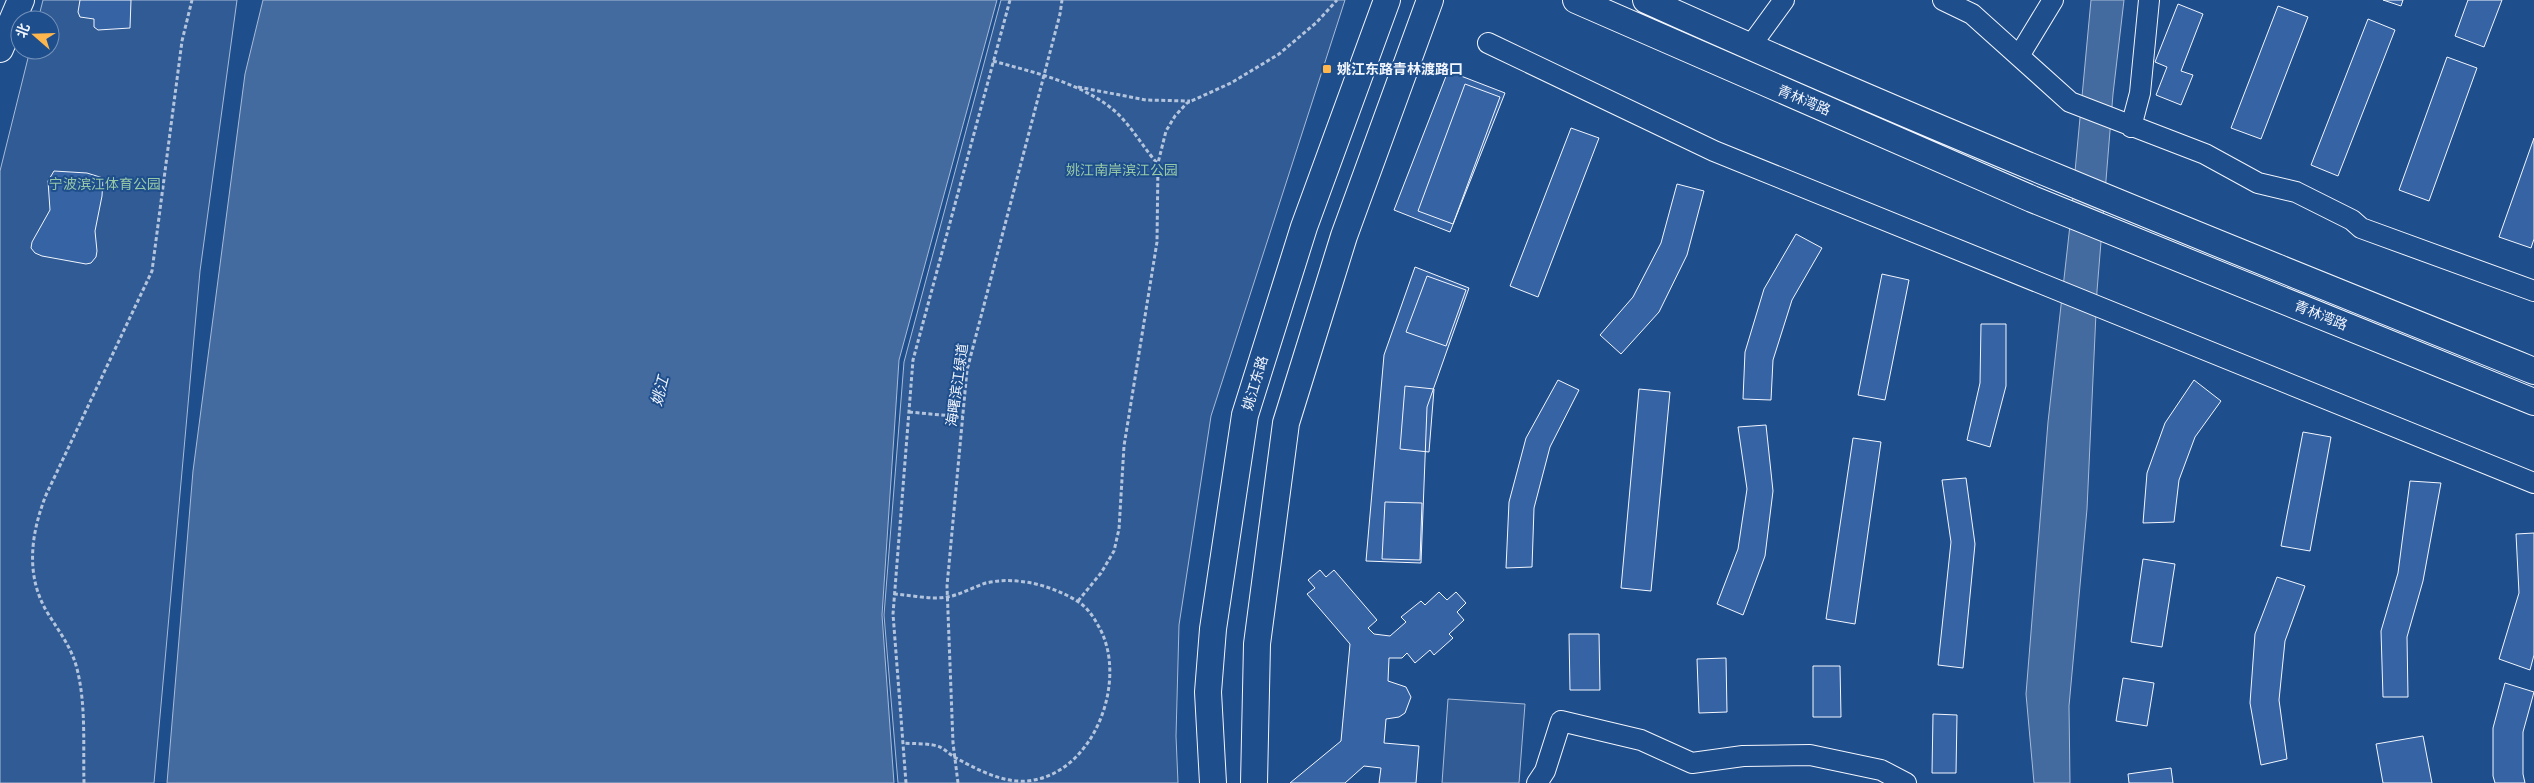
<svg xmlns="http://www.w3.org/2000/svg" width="2534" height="783" font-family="Signika,'Noto Sans SC',sans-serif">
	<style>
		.built { fill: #305b95; stroke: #a8bbd7 }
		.water { fill: #446ba0; stroke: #a8bbd7 }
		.building { fill: #3563a3; stroke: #f2f6ff }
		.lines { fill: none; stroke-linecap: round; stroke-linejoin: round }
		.minor-casing { stroke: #f2f6ff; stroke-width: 22 }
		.major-casing { stroke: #f2f6ff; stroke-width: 28 }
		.path { stroke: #b3c4dc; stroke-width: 3; stroke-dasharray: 4 2.5; stroke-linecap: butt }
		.minor { stroke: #1f4e8c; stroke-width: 20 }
		.major { stroke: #1f4e8c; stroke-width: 26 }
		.poi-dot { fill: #ffb74d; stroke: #1f4e8c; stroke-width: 2 }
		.labels { text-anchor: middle; stroke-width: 4; stroke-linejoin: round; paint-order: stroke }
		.poi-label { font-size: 14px; font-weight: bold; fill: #f2f6ff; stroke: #1f4e8c; text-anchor: start }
		.street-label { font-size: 14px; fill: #f2f6ff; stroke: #1f4e8c }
		.park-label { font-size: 14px; fill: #97c8a6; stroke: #1f4e8c }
		.water-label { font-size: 15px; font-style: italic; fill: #f2f6ff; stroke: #1f4e8c }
	</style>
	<rect width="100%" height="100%" fill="#1f4e8c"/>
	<path class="built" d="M43 0H237L200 271 154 783H0V171L30 50H50V20H38Z
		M1001 0H1345L1211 416 1179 625 1176 736 1178 783H898L884 615 904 362Z
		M1448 699 1525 704 1519 783H1442Z"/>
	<path class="water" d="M263 0H997L899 360 882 615 894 783H167L193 471 245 74Z
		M2091 0H2124L2113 94 2097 291 2087 509 2069 706 2070 783H2034L2026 694 2048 422 2070 225Z"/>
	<path class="building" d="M80 0H131L130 28 98 30 94 27V19L80 17 78 12Z
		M2383 0H2403L2401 6Z
		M2468 0H2502L2484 47 2455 36Z
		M2178 4 2203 14 2181 71 2193 75 2181 105 2156 95 2167 67 2155 62Z
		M2278 6 2308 17 2261 139 2231 128Z
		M2368 19 2395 30 2338 176 2311 165Z
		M2447 57 2477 68 2429 201 2399 190Z
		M1448 71 1505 93 1450 232 1394 210Z
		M1465 84 1500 97 1453 224 1418 211Z
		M1571 128 1599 138 1538 297 1510 286Z
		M2534 138V239L2531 248 2499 237Z
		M54 171 87 173 103 178 102 196 95 231 97 251 96 257 91 263 86 264 42 256 35 253 31 248 32 242 50 210 48 181Z
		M1677 184 1704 191 1687 255 1659 312 1621 354 1600 335 1633 297 1661 243Z
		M1796 234 1822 248 1792 300 1773 360 1771 400 1743 399 1745 352 1764 289Z
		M1415 267 1469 288 1427 407 1421 563 1366 561 1384 355Z
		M1882 274 1909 280 1885 400 1858 395Z
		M1427 276 1466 290 1446 346 1406 332Z
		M1981 324H2006V386L1990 447 1967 440 1980 383Z
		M1558 380 1579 390 1550 447 1534 508 1532 567 1506 568 1509 502 1526 438Z
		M2194 380 2221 401 2195 437 2179 480 2174 522 2143 523 2147 473 2165 423Z
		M1405 386 1434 389 1429 452 1400 449Z
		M1639 389 1670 392 1651 591 1621 588Z
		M1766 425 1773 491 1765 556 1743 615 1717 604 1738 549 1747 489 1738 427Z
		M2303 432 2331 437 2310 551 2281 546Z
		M1853 438 1881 442 1855 624 1826 619Z
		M1966 478 1975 544 1963 668 1938 665 1951 542 1942 480Z
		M2410 481 2441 483 2423 581 2407 637 2408 697H2383L2381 631 2398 573Z
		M1385 502 1422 503 1420 560 1382 559Z
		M2534 533V655L2530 670 2499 659 2519 593 2516 534Z
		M2143 559 2175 564 2162 647 2131 642Z
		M1320 570 1326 577 1334 570 1377 620 1368 628 1374 634 1390 636 1406 622 1401 617 1421 601 1425 605 1439 592 1447 600 1456 592 1466 603 1457 612 1464 620 1449 634 1453 638 1434 655 1430 650 1415 663 1407 653 1402 658H1389L1388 681 1406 687 1411 697 1405 713 1399 717 1386 719 1384 743 1419 746 1416 783H1379L1381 768 1364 766 1345 783H1290L1341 741 1350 644 1307 594 1315 588 1308 580Z
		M2277 577 2305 586 2285 641 2279 700 2287 759 2261 765 2250 703 2255 634Z
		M1569 634H1599L1600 690H1570Z
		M1726 658 1727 712 1699 713 1697 659Z
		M1813 666H1840L1841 717H1813Z
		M2123 678 2154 683 2147 726 2116 721Z
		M2505 683 2534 692 2523 732V774L2525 783H2495L2493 776V728Z
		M1933 714 1957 715 1956 773H1932Z
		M2423 736 2432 783H2383L2376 744Z
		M2171 768 2173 783H2129L2128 774Z"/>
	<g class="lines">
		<defs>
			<path id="minor" d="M1943 0 1972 14 2070 102 2205 154 2258 183 2296 192 2352 220 2361 228 2534 291
				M1488 43 1714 151 2534 483
				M1749 48 1784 0
				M2019 56 2053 0
				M2131 127 2140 93 2149 0
				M1537 783 1545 771 1561 721 1641 740 1692 763 1743 756 1810 755 1881 770 1906 783"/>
			<path id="major" d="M1576 0 2032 199 2534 402
				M1646 0C1938 132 2236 251 2534 371
				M0 49 21 0
				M1213 783 1208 692 1213 629 1245 415 1304 227 1387 0
				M1254 783 1257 644 1286 423 1344 236 1430 0"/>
		</defs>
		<use href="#minor" class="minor-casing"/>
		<use href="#major" class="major-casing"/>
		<path class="path" d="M993 61C1036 73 1082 83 1116 112 1132 127 1143 147 1157 163
			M1078 87 1146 100 1190 101
			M909 412 963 417
			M894 594C911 595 931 600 947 597 960 595 973 587 986 583 1016 576 1051 585 1077 601 1087 607 1093 616 1099 627 1129 680 1094 775 1027 781 1002 783 976 769 956 758 950 755 946 750 940 747 930 743 914 744 903 743
			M1078 601 1101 573 1114 551 1119 529 1124 446 1157 242 1158 163 1166 131 1175 116 1187 103 1231 83 1279 54 1317 22 1337 0
			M84 783C83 748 86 708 78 673 73 649 60 633 47 612 25 575 31 533 46 495L152 271 182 41 192 0
			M906 783 893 614 913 360 1010 0
			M958 783 953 743 947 586 967 370 1060 14 1062 0"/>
		<use href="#minor" class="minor"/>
		<use href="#major" class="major"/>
	</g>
	<rect class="poi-dot" x="1322" y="64" width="10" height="10" rx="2.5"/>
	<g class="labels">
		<g class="poi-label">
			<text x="1337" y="74">姚江东路青林渡路口</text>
		</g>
		<g class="street-label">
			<text transform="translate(1804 100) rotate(23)" y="5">青林湾路</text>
			<text transform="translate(2321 315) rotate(22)" y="5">青林湾路</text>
			<text transform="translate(1255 383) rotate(-73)" y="5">姚江东路</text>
			<text transform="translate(957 385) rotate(-82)" y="5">海曙滨江绿道</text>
		</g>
		<g class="park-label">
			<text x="1122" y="175">姚江南岸滨江公园</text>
			<text x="105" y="189">宁波滨江体育公园</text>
		</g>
		<g class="water-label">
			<text transform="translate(660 391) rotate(-75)" y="5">姚江</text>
		</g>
	</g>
	<g transform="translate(35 35) rotate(290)"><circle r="24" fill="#1f4e8c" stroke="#7391ba"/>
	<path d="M0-4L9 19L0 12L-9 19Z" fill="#ffb74d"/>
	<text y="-8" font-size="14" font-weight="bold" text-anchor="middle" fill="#f2f6ff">北</text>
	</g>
</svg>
